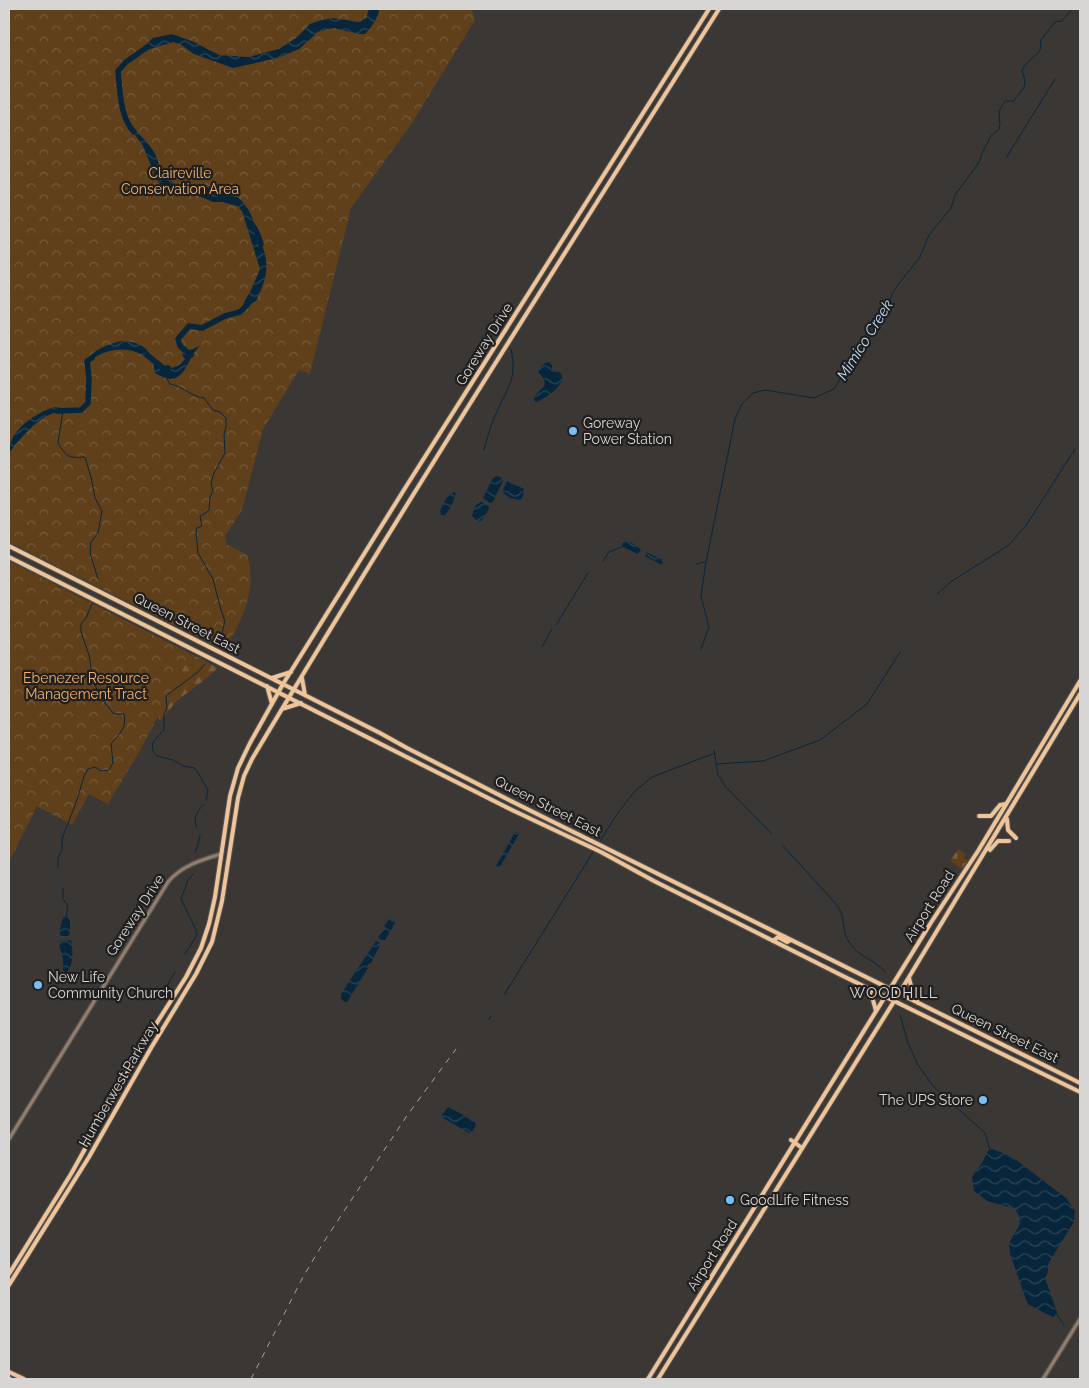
<svg xmlns="http://www.w3.org/2000/svg" width="1089" height="1388" font-family="Raleway,sans-serif">
	<style>
		.forest { fill: url(#forest-firs) }
		.cemetery { fill: url(#cemetery-stones) }
		.park { fill: url(#park-crowns) }
		.water { fill: url(#water-waves) }
		.lines { fill: none; stroke-linecap: round; stroke-linejoin: round }
		.stream { stroke: #07263b; stroke-width: 1 }
		.river { stroke: #07263b; stroke-width: 5.5 }
		.minor-casing { stroke: #565452; stroke-width: 5.5 }
		.major-casing { stroke: #565452; stroke-width: 6 }
		.minor { stroke: #937e69; stroke-width: 3 }
		.major { stroke: #eec498; stroke-width: 4 }
		.rail { stroke: #a3a2a0; stroke-width: 1; stroke-dasharray: 6 6; stroke-linecap: butt }
		.poi-dot { fill: #78bff7; stroke: #201f1e; stroke-width: 2 }
		.labels { text-anchor: middle; stroke-width: 4.5; stroke-linejoin: round; paint-order: stroke }
		.park-label { font-size: 14px; fill: #f3b167; stroke: #201f1e }
		.street-label { font-size: 14px; fill: #d7d6d4; stroke: #201f1e }
		.poi-label { font-size: 14px; fill: #d7d6d4; stroke: #201f1e; text-anchor: start }
		.water-label { font-size: 15px; font-style: italic; fill: #beddf6; stroke: #201f1e }
		.neighbourhood-label { font-size: 15px; letter-spacing: 1px; fill: #d7d6d4; stroke: #201f1e }
	</style>
	<defs>
		<pattern id="forest-firs" width="22" height="20" patternUnits="userSpaceOnUse" patternTransform="scale(1.25)"><rect width="22" height="20" fill="#5f401b"/><path d="M5 1l3.5 6h-7zM16 11l3.5 6h-7z" fill="#755b3b"/></pattern>
		<pattern id="cemetery-stones" width="16" height="16" patternUnits="userSpaceOnUse" patternTransform="scale(1.25)"><rect width="16" height="16" fill="#5f401b"/><path d="M2 7V4a2 2 0 0 1 4 0v3zM10 15v-3a2 2 0 0 1 4 0v3z" fill="#755b3b"/></pattern>
		<pattern id="park-crowns" width="20" height="18" patternUnits="userSpaceOnUse" patternTransform="scale(1.25)"><rect width="20" height="18" fill="#5f401b"/><path d="M2 6a3 3 0 1 1 6 0M12 15a3 3 0 1 1 6 0" fill="none" stroke="#755b3b"/></pattern>
		<pattern id="water-waves" width="16" height="10" patternUnits="userSpaceOnUse" patternTransform="scale(1.25)"><rect width="16" height="10" fill="#07263b"/><path d="M0 5q4-4 8 0t8 0" fill="none" stroke="#2a4556"/></pattern>
	</defs>
	<rect width="100%" height="100%" fill="#3a3735"/>
	<path class="forest" d="M191 654 218 668C206 679 193 689 179 699 172 705 168 714 160 720L157 714Z"/>
	<path class="cemetery" d="M958 849 966 854 964 858 968 860 962 869 950 861Z"/>
	<path class="park" d="M9 9H472L475 20 412 123 351 208 310 374 299 370 263 429 242 510 225 536 226 544 247 555C258 588 242 622 224 650L9 542Z
		M9 561 191 654 138 754 108 804 89 794 72 825 37 806 9 862Z"/>
	<path class="water" d="M369 9H379C379 17 371 28 365 34H359L334 28 328 29 318 32 299 49 278 58 233 68 194 54 180 44 173 42 137 53 153 38 172 34 194 42 219 55 248 57 279 49 296 38 310 24 318 21 332 18 360 22 366 18Z
		M130 128C139 132 149 144 154 152 160 164 160 172 171 181 179 189 187 184 196 185 206 186 228 193 237 197 242 200 246 206 249 211 254 219 254 228 258 236 271 262 268 276 256 301L244 308 243 304 251 290 260 269 242 211 237 206 222 202H213L199 196 178 192 169 187 161 186 156 178 143 146Z
		M121 341C136 341 148 346 153 360L152 362C132 343 105 347 86 364L85 361C95 349 106 345 121 341Z
		M200 346C185 359 186 392 155 373L153 364C165 369 176 371 185 359L181 354 183 353Z
		M549 362 552 365V370C554 370 557 371 559 372 572 381 543 401 535 402L534 399C538 386 553 389 539 373L538 369 545 363Z
		M54 407H60L63 411C58 412 52 413 47 416 32 424 19 440 9 453 9 430 34 414 54 407Z
		M497 476 502 478 503 481 493 502 490 503 483 498 493 478Z
		M507 481 524 489 523 496 520 500 510 498 502 492Z
		M455 492 456 495 450 508 445 515H441L440 511C443 504 447 494 455 492Z
		M480 502H482L489 506V509L481 521H477L472 516 475 506Z
		M624 541C631 541 637 546 641 550L638 554 623 547 622 545Z
		M646 552 661 559 663 564H660L645 556Z
		M515 832H518L519 834 501 865 498 867 496 866Z
		M67 915 70 922V933L68 936H61L59 932 63 918Z
		M389 919 395 920V923L385 940H381L378 937 386 928 384 926Z
		M71 940C73 950 74 966 66 973L63 970V959L59 944 61 941Z
		M376 941 381 943 371 963 368 964V968L347 1002H345L341 999V994Z
		M448 1107 475 1121 476 1125 472 1132 469 1133 443 1118 442 1115Z
		M992 1149 1011 1156 1066 1198 1075 1211 1074 1222 1048 1264V1272L1045 1278 1057 1312 1054 1317C1044 1314 1038 1308 1028 1305L1010 1254 1009 1243 1020 1224 1019 1216 1015 1209 987 1201 974 1191 972 1177 982 1163 988 1151Z"/>
	<g class="lines">
		<path class="stream" d="M1006 158 1055 79
			M166 377 170 384C183 386 191 397 204 398L213 410 220 412 226 418V427L224 434 225 453 214 473 211 483 213 491 210 497 209 510 206 513 200 516 202 526 197 528 196 532 198 553 213 579 221 610 225 621 222 633
			M63 411 58 443C67 458 69 458 85 457L91 477 95 498 102 511 98 533 91 542 90 553 98 579
			M484 450C487 439 490 427 495 416 506 389 518 381 511 349
			M603 561 609 552 624 546
			M696 564 705 562
			M937 594 952 581 1009 545 1027 524 1075 449
			M556 625 588 573
			M542 647 552 629
			M701 649 709 627 701 596 706 562 735 419 742 404 753 393 765 390 814 398 834 389 867 333 886 313 892 294 897 286 920 257 929 235 951 208 955 195 978 164 984 149 991 136 999 129 1000 124 999 111 1005 101H1014C1017 95 1025 89 1025 83 1025 78 1023 75 1022 70L1026 64 1040 51 1041 40 1055 22 1062 21 1072 9
			M205 664 198 672 166 696 167 708 164 714V730C157 738 146 745 157 756L173 760 183 766 195 768 208 790 206 800
			M714 750 718 775 725 786 771 833
			M717 764 763 761 820 740 867 704 900 652
			M197 827C192 818 197 812 203 805
			M783 846 837 905C846 917 841 930 849 942 858 957 874 959 885 972
			M195 852 198 845 200 835
			M58 867V858L62 850V839L77 800 84 776 88 769 95 767 101 771 109 770 113 763 111 744C120 733 127 728 124 714H114L101 698 93 681 89 655 81 632V624L86 618 92 604
			M63 888V899L68 906 66 917
			M185 954 197 935 196 930 181 899 188 880 193 874
			M164 991 175 972
			M504 995 615 817 634 792 652 777 715 753
			M900 1015 908 1043 918 1065 933 1086 985 1133 990 1150
			M489 1019 491 1016
			M1056 1313 1064 1325
			M1077 1340 1080 1343"/>
		<path class="river" d="M134 132C120 117 120 91 118 71L126 62 146 48
			M251 223 257 232 261 244
			M147 355 163 368H168
			M191 355 180 346 178 339 189 326 202 328 225 316 240 312 248 304
			M57 411 81 410 88 403 89 378 87 361 92 358"/>
		<defs>
			<path id="minor" d="M9 1139 168 882C181 866 201 860 221 854
				M1043 1379 1080 1319"/>
			<path id="major" d="M9 546 380 733 407 748 517 804 1080 1083
				M9 557 512 810 601 852 654 881 843 976 1080 1092
				M272 678 291 672
				M302 678 305 695
				M267 686 272 704
				M282 709 301 703
				M979 816H991L1000 805 1006 804
				M1007 819 1008 830 1016 838
				M990 850 998 841H1009
				M773 941 778 937 787 942 791 940
				M909 978 912 990 918 1003
				M867 988 873 1000 876 1011
				M791 1140 802 1148
				M9 1274 71 1174 144 1043 186 977 201 948 209 924 215 897 230 796 238 768 250 743 283 684 407 485 709 9
				M9 1285 89 1157 151 1048 196 974 212 942 222 901 238 798 244 776 252 759C403 506 562 258 719 9
				M9 1372 24 1379
				M9 1379H10
				M648 1379 932 921 978 851 1080 681
				M658 1379 903 987 1080 694"/>
		</defs>
		<use href="#minor" class="minor-casing"/>
		<use href="#major" class="major-casing"/>
		<use href="#minor" class="minor"/>
		<use href="#major" class="major"/>
		<path class="rail" d="M251 1379 303 1277 325 1240 406 1117 456 1049"/>
	</g>
	<g class="poi-dot">
		<circle cx="573" cy="431" r="5"/>
		<circle cx="38" cy="985" r="5"/>
		<circle cx="983" cy="1100" r="5"/>
		<circle cx="730" cy="1200" r="5"/>
	</g>
	<g class="labels">
		<g class="park-label">
			<text x="180" y="178">Claireville<tspan x="180" dy="16">Conservation Area</tspan></text>
			<text x="86" y="683">Ebenezer Resource<tspan x="86" dy="16">Management Tract</tspan></text>
		</g>
		<g class="street-label">
			<text transform="translate(484 344) rotate(-58)" y="5">Goreway Drive</text>
			<text transform="translate(187 623) rotate(27)" y="5">Queen Street East</text>
			<text transform="translate(548 806) rotate(27)" y="5">Queen Street East</text>
			<text transform="translate(929 906) rotate(-58)" y="5">Airport Road</text>
			<text transform="translate(135 915) rotate(-57)" y="5">Goreway Drive</text>
			<text transform="translate(1005 1033) rotate(26)" y="5">Queen Street East</text>
			<text transform="translate(118 1084) rotate(-60)" y="5">Humberwest Parkway</text>
			<text transform="translate(712 1255) rotate(-58)" y="5">Airport Road</text>
		</g>
		<g class="poi-label">
			<text x="583" y="428">Goreway<tspan x="583" dy="16">Power Station</tspan></text>
			<text x="48" y="982">New Life<tspan x="48" dy="16">Community Church</tspan></text>
			<text x="973" y="1105" text-anchor="end">The UPS Store</text>
			<text x="740" y="1205">GoodLife Fitness</text>
		</g>
		<g class="water-label">
			<text transform="translate(865 340) rotate(-58)" y="5">Mimico Creek</text>
		</g>
		<g class="neighbourhood-label">
			<text x="894" y="998">WOODHILL</text>
		</g>
	</g>
	<rect width="1089" height="1388" fill="none" stroke="#d7d6d4" stroke-width="20"/>
</svg>
